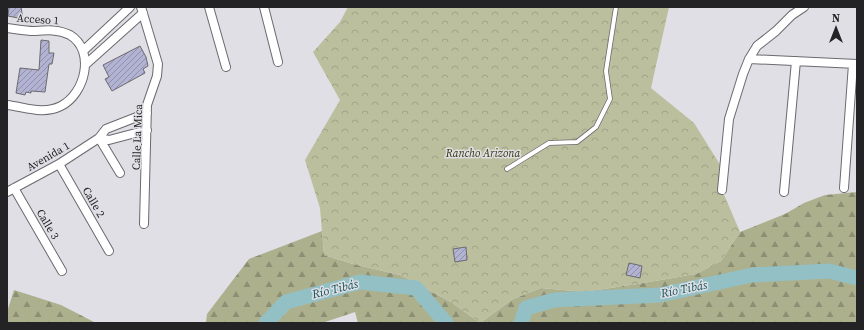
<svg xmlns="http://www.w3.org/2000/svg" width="864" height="330" font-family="'Source Serif 4',serif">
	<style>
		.forest { fill: url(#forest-firs) }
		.park { fill: url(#park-crowns) }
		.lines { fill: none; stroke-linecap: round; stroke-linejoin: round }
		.river { stroke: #93c0c5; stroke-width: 15 }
		.building { fill: url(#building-hatch); stroke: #6a6a6f }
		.service-casing { stroke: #6a6a6f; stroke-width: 5.5 }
		.minor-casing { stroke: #6a6a6f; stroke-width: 10 }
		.service { stroke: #fff; stroke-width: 4 }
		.minor { stroke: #fff; stroke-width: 8 }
		.labels { text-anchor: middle; stroke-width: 3; stroke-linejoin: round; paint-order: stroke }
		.street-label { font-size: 11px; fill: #232325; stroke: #dfdfe5 }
		.park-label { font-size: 11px; font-style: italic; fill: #34360b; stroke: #dfdfe5 }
		.water-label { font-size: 12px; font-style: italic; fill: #115258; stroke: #dfdfe5 }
	</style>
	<defs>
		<pattern id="forest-firs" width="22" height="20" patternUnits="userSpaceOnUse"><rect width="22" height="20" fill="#acb08d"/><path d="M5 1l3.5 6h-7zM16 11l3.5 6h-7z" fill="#8c8f73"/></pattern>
		<pattern id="park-crowns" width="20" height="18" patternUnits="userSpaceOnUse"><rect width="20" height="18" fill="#bbbf9d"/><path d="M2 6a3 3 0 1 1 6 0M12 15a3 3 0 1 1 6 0" fill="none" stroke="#a0a487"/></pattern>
		<pattern id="building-hatch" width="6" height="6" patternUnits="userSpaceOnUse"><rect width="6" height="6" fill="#b2b2d3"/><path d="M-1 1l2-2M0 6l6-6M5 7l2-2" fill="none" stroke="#9090ab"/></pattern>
	</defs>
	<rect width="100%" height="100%" fill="#dfdfe5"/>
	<path class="forest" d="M857 192V323H480L513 299 541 288 584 292 643 283 696 274 721 261 740 232 785 214 804 203 825 195Z
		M322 231 324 255 353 264 400 275 451 302 480 323H358L355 312 322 323H206L207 314 249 259Z
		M14 290 61 305 96 323H7V312Z"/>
	<path class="park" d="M348 7H669L651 88 694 123 724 171 722 190 740 232 721 261 696 274 643 283 584 292 541 288 513 299 480 323 451 302 400 275 353 264 324 255 320 208 305 160 340 100 313 52 340 22Z"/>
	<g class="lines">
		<path class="river" d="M266 323 286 302 360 282 416 288 446 323
			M521 323 526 308 554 300 660 295 752 275 829 271 857 278"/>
	</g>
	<path class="building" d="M9 7H21L23 19 8 16Z
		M41 40 49 41V53H54L52 64H49L45 92 31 91V93L26 92 25 95 16 93 20 68 39 70Z
		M140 46 146 57 148 66 143 69 145 73 112 91 105 79 109 77 103 65Z
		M466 247 467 260 455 262 453 249Z
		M629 263 642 266 640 278 626 275Z"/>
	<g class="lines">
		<defs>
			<path id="service" d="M507 169 549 143 577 142 596 127 610 99 606 71 616 7"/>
			<path id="minor" d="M141 7 158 64 157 76 147 105 144 224
				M209 7 226 67
				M264 7 278 62
				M7 28C16 29 25 31 34 31 47 30 58 29 70 35 96 51 85 94 61 106 43 115 25 107 7 105
				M83 51 130 7
				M749 59 857 64
				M85 65 143 13
				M99 138 109 140 147 130
				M99 138 120 173
				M59 164 109 251
				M14 188 62 271
				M844 188 853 64
				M722 190 729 119 743 74 749 59 757 46 776 31 792 15 804 7
				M7 192 59 164 99 138 106 129 147 113
				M784 192 796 61"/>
		</defs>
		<use href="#service" class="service-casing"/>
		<use href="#minor" class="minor-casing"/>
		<use href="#service" class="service"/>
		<use href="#minor" class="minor"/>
	</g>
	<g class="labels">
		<g class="street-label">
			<text transform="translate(38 19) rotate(4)" y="4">Acceso 1</text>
			<text transform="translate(137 137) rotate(-88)" y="4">Calle La Mica</text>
			<text transform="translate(48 156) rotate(-30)" y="4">Avenida 1</text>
			<text transform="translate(94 202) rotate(60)" y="4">Calle 2</text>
			<text transform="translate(48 224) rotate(59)" y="4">Calle 3</text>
		</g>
		<g class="park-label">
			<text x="483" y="157">Rancho Arizona</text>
		</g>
		<g class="water-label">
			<text transform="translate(335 289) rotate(-14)" y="4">Río Tibás</text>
			<text transform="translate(684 289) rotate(-11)" y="4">Río Tibás</text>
		</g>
	</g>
	<rect width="864" height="330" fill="none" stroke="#232325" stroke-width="16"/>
	<g transform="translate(836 28)" stroke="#dfdfe5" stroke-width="3" paint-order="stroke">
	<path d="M0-3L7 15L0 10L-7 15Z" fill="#232325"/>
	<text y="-6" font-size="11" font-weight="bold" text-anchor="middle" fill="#232325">N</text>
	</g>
</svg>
